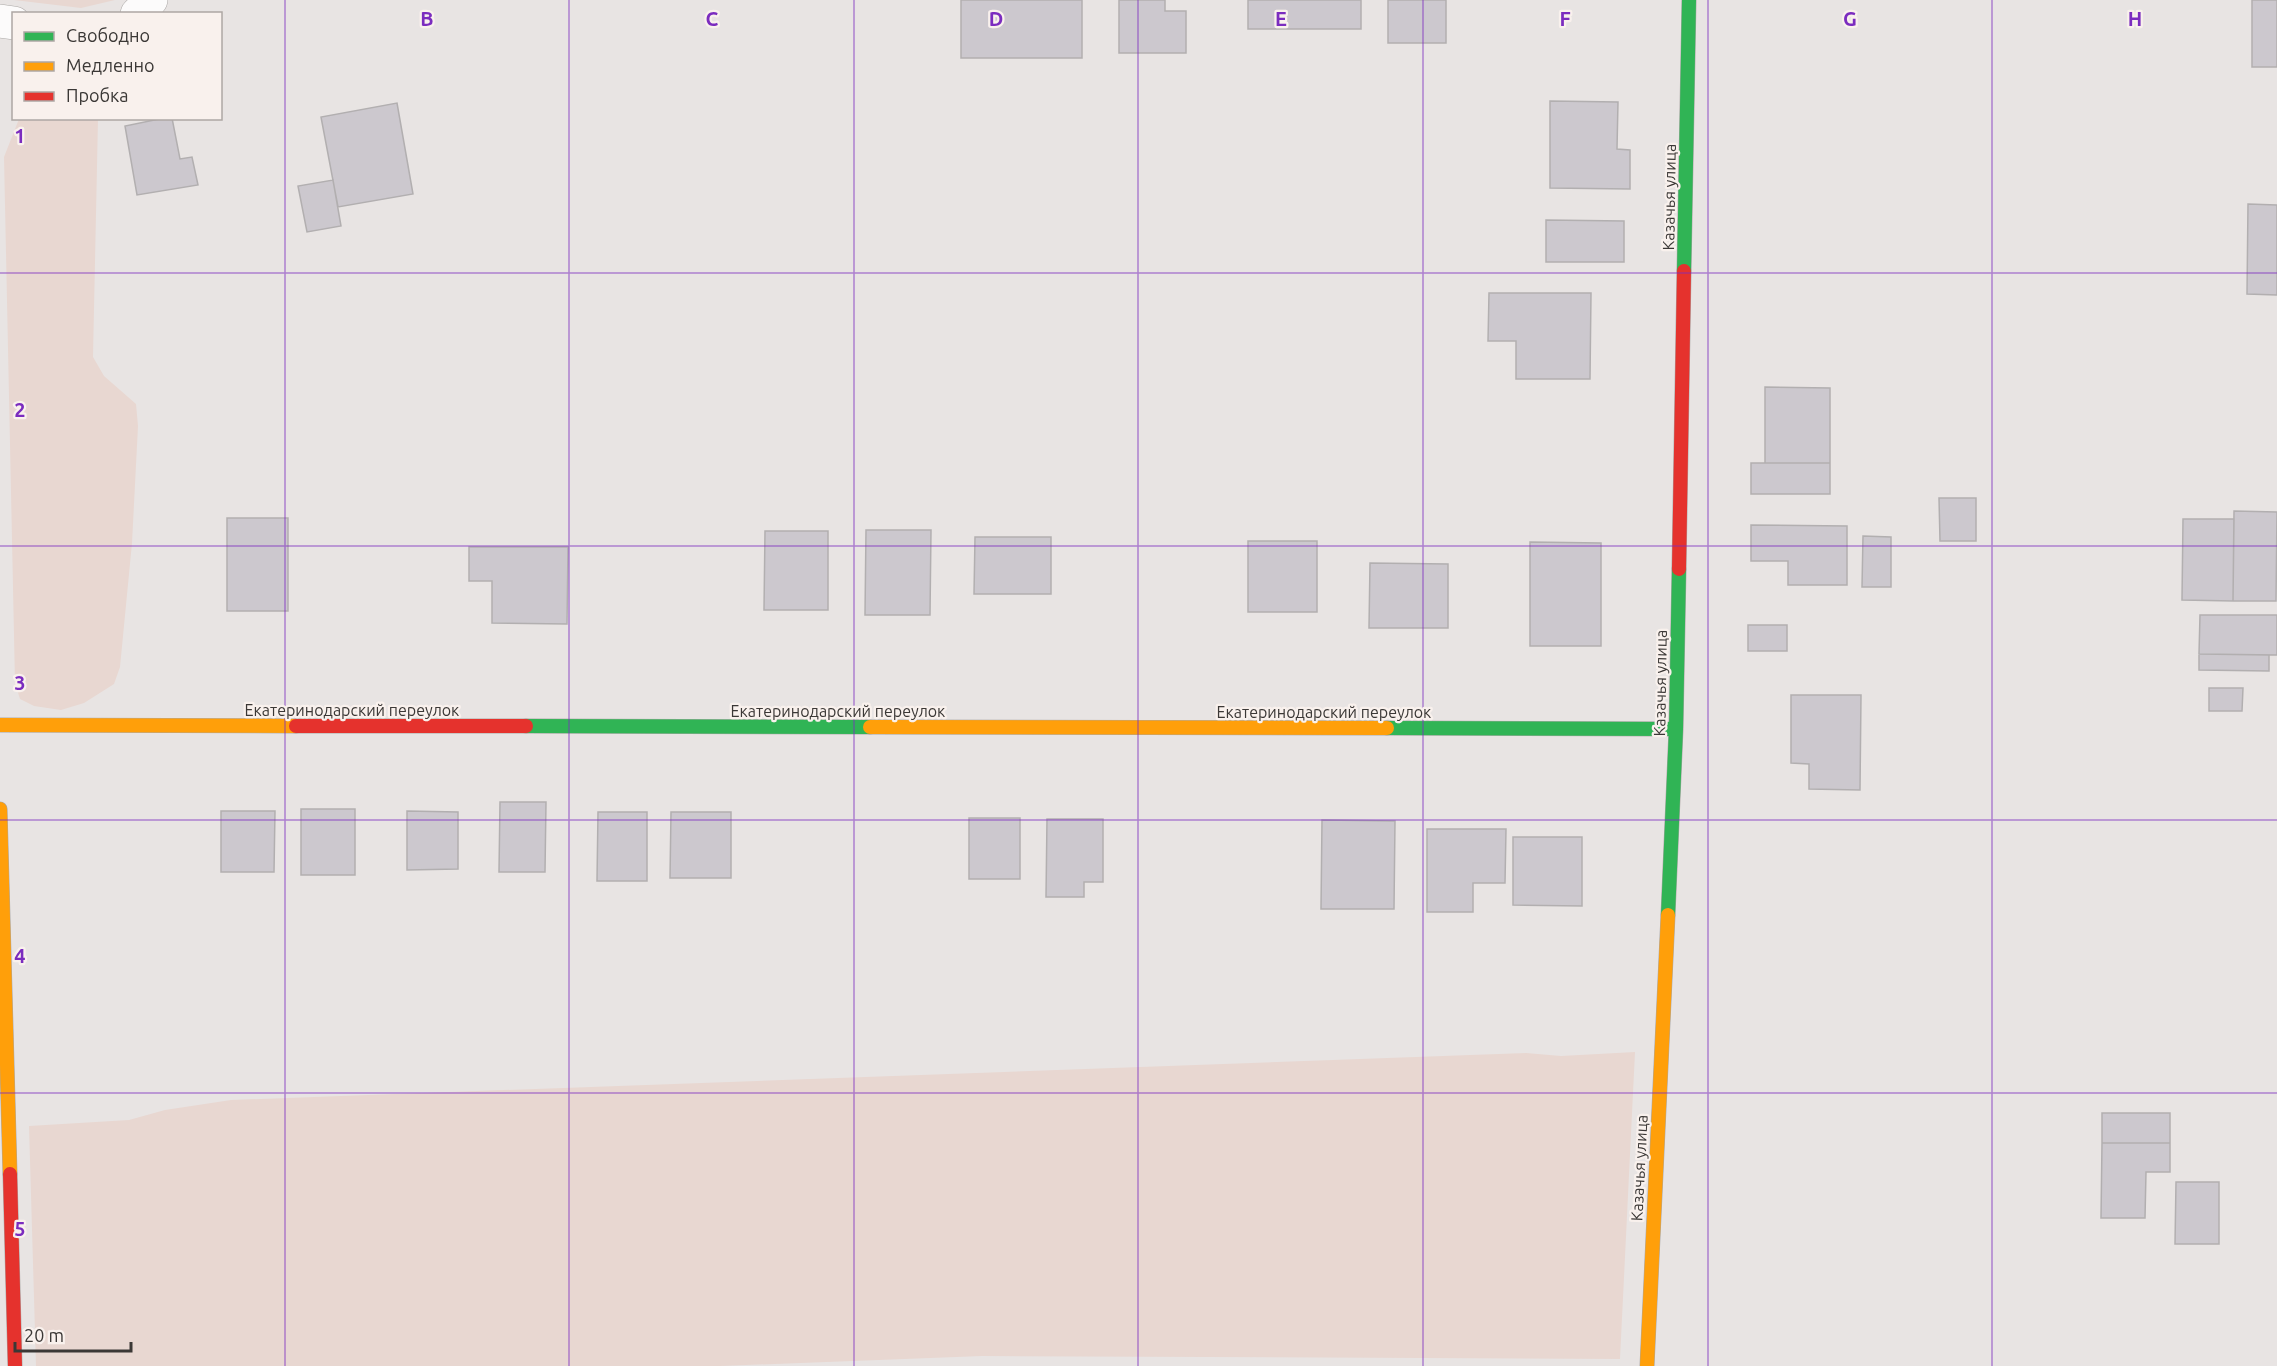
<svg xmlns="http://www.w3.org/2000/svg" width="2277" height="1366" font-family="Ubuntu,sans-serif">
	<style>
		.green { fill: #e8d7d1 }
		.building { fill: #ccc8ce; stroke: #b2afb0; stroke-width: 1.5 }
		.lines { fill: none; stroke-linecap: round; stroke-linejoin: round }
		.street-casing { stroke: #aba8a6; stroke-width: 34 }
		.fast-casing { stroke: #aba8a6; stroke-width: 15 }
		.slow-casing { stroke: #aba8a6; stroke-width: 15 }
		.jam-casing { stroke: #aba8a6; stroke-width: 15 }
		.street { stroke: #fcfbfb; stroke-width: 33 }
		.fast { stroke: #30b455; stroke-width: 14 }
		.slow { stroke: #ff9f0a; stroke-width: 14 }
		.jam { stroke: #e5322d; stroke-width: 14 }
		.grid { fill: none; stroke: #7b2cbf; stroke-width: 1.5; stroke-opacity: 0.55 }
		.labels { text-anchor: middle; stroke-width: 4.5; stroke-linejoin: round; paint-order: stroke }
		.street-label { font-size: 16px; fill: #3b3836; stroke: #f9f1ed }
		.grid-label { font-size: 20px; text-anchor: middle; font-weight: bold; fill: #7b2cbf; stroke: #f9f1ed; stroke-width: 4.5; stroke-linejoin: round; paint-order: stroke }
	</style>
	<rect width="100%" height="100%" fill="#e8e4e3"/>
	<path class="green" d="M14 0H115L81 8Z
		M19 119H98L93 357 104 376 136 404 138 426 132 543 120 667 114 684 84 703 61 710 34 706 20 699 15 683 4 157Z
		M1635 1052 1620 1359 982 1356 720 1366H36L29 1126 129 1120 165 1110 231 1100 1526 1053 1561 1056Z"/>
	<path class="building" d="M961 0H1082V58H961Z
		M1119 0H1165V11H1186V53H1119Z
		M1248 0H1361V29H1248Z
		M1388 0H1446V43H1388Z
		M2252 0H2277V67H2252Z
		M1550 101 1618 102 1617 149 1630 150V189L1550 188Z
		M397 103 413 194 338 207 321 117Z
		M164 118H172L180 159 192 157 198 185 137 195 125 126Z
		M333 180 341 226 307 232 298 186Z
		M2248 204 2277 205V295L2247 294Z
		M1546 220 1624 221V262H1546Z
		M1489 293H1591L1590 379H1516V341H1488Z
		M1765 387 1830 388V463H1765Z
		M1751 463H1830V494H1751Z
		M1939 498H1976V541H1940Z
		M2234 511 2277 512 2276 601H2233Z
		M227 518H288V611H227Z
		M2183 519H2234L2233 601 2182 600Z
		M1751 525 1847 526V585H1788V561H1751Z
		M866 530H931L930 615H865Z
		M765 531H828V610H764Z
		M1863 536 1891 537V587H1862Z
		M975 537H1051V594H974Z
		M1248 541H1317V612H1248Z
		M1530 542 1601 543V646H1530Z
		M469 547H568L567 624 492 623V581H469Z
		M1370 563 1448 564V628H1369Z
		M2200 615H2277V655L2199 654Z
		M1748 625H1787V651H1748Z
		M2199 654 2269 655V671L2199 670Z
		M2209 688H2243L2242 711H2209Z
		M1791 695H1861L1860 790 1809 789V764L1791 763Z
		M500 802H546L545 872H499Z
		M301 809H355V875H301Z
		M221 811H275L274 872H221Z
		M407 811 458 812V869L407 870Z
		M598 812H647V881H597Z
		M671 812H731V878H670Z
		M969 818H1020V879H969Z
		M1047 819H1103V882H1084V897H1046Z
		M1322 820 1395 821 1394 909H1321Z
		M1427 829H1506L1505 883H1473V912H1427Z
		M1513 837H1582V906L1513 905Z
		M2102 1113H2170V1143H2102Z
		M2102 1143H2170V1172H2146L2145 1218H2101Z
		M2176 1182H2219V1244H2175Z"/>
	<g class="lines">
		<defs>
			<path id="street" d="M137 14 151 0
				M0 21 14 23"/>
			<path id="fast" d="M1684 271 1689 0
				M526 726 870 727
				M1387 728 1676 729
				M1668 915 1676 729 1679 569"/>
			<path id="slow" d="M0 725 296 726
				M870 727 1387 728
				M0 809 10 1174
				M1647 1366 1668 915"/>
			<path id="jam" d="M1679 569 1684 271
				M296 726H526
				M10 1174 15 1366"/>
		</defs>
		<use href="#street" class="street-casing"/>
		<use href="#fast" class="fast-casing"/>
		<use href="#slow" class="slow-casing"/>
		<use href="#jam" class="jam-casing"/>
		<use href="#street" class="street"/>
		<use href="#fast" class="fast"/>
		<use href="#slow" class="slow"/>
		<use href="#jam" class="jam"/>
	</g>
	<path class="grid" d="M285 0V1366M569 0V1366M854 0V1366M1138 0V1366M1423 0V1366M1708 0V1366M1992 0V1366M0 273H2277M0 546H2277M0 820H2277M0 1093H2277"/>
	<g class="labels">
		<g class="street-label">
			<text transform="translate(1669 197) rotate(-89)" y="6">Казачья улица</text>
			<text transform="translate(1660 683) rotate(-89)" y="6">Казачья улица</text>
			<text x="352" y="716">Екатеринодарский переулок</text>
			<text x="838" y="717">Екатеринодарский переулок</text>
			<text x="1324" y="718">Екатеринодарский переулок</text>
			<text transform="translate(1639 1168) rotate(-87)" y="6">Казачья улица</text>
		</g>
	</g>
	<g class="grid-label">
		<text x="427" y="26">B</text>
		<text x="712" y="26">C</text>
		<text x="996" y="26">D</text>
		<text x="1281" y="26">E</text>
		<text x="1565" y="26">F</text>
		<text x="1850" y="26">G</text>
		<text x="2135" y="26">H</text>
		<text x="20" y="143">1</text>
		<text x="20" y="417">2</text>
		<text x="20" y="690">3</text>
		<text x="20" y="963">4</text>
		<text x="20" y="1236">5</text>
	</g>
	<rect x="12" y="12" width="210" height="108" fill="#f9f1ed" stroke="#ada7a4" stroke-width="1.5"/>
	<rect x="24" y="32" width="30" height="9" fill="#30b455" stroke="#ada7a4" stroke-width="1.5"/>
	<text x="66" y="42" font-size="18" fill="#3b3836">Свободно</text>
	<rect x="24" y="62" width="30" height="9" fill="#ff9f0a" stroke="#ada7a4" stroke-width="1.5"/>
	<text x="66" y="72" font-size="18" fill="#3b3836">Медленно</text>
	<rect x="24" y="92" width="30" height="9" fill="#e5322d" stroke="#ada7a4" stroke-width="1.5"/>
	<text x="66" y="102" font-size="18" fill="#3b3836">Пробка</text>
	<path d="M15 1342v9h116v-9" fill="none" stroke="#3b3836" stroke-width="3"/>
	<text x="24" y="1342" font-size="18" fill="#3b3836" stroke="#f9f1ed" stroke-width="4.5" paint-order="stroke">20 m</text>
</svg>
